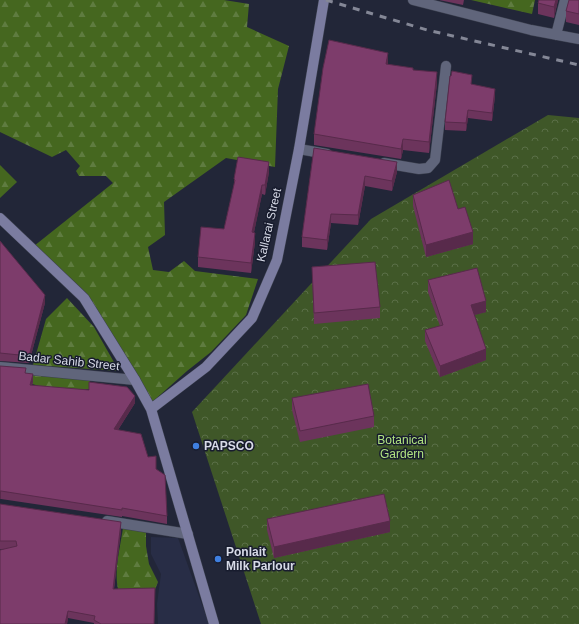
<svg xmlns="http://www.w3.org/2000/svg" width="579" height="624" font-family="Helvetica,sans-serif">
	<style>
		.built { fill: #282d46 }
		.forest { fill: url(#forest-firs) }
		.park { fill: url(#park-crowns) }
		.lines { fill: none; stroke-linecap: round; stroke-linejoin: round }
		.street-casing { stroke: #3c404f; stroke-width: 11 }
		.secondary-casing { stroke: #3c404f; stroke-width: 11 }
		.street { stroke: #60657b; stroke-width: 10 }
		.secondary { stroke: #7b7ca0; stroke-width: 10 }
		.rail { stroke: #848796; stroke-width: 3; stroke-dasharray: 7 7; stroke-linecap: butt }
		.wall { fill: #6c345c }
		.shaded-wall { fill: #582a4b }
		.building { fill: #7d3c6b; stroke: #582a4b }
		.shop-dot { fill: #3f7fe0; stroke: #181c2e; stroke-width: 1.5 }
		.labels { text-anchor: middle; stroke-width: 3; stroke-linejoin: round; paint-order: stroke }
		.street-label { font-size: 12px; fill: #d8dbe8; stroke: #181c2e }
		.park-label { font-size: 12px; fill: #b0e381; stroke: #181c2e }
		.poi-label { font-size: 12px; font-weight: bold; fill: #d8dbe8; stroke: #181c2e; text-anchor: start }
	</style>
	<defs>
		<pattern id="forest-firs" width="22" height="20" patternUnits="userSpaceOnUse"><rect width="22" height="20" fill="#45671f"/><path d="M5 1l3.5 6h-7zM16 11l3.5 6h-7z" fill="#5f7c40"/></pattern>
		<pattern id="park-crowns" width="20" height="18" patternUnits="userSpaceOnUse"><rect width="20" height="18" fill="#3f5728"/><path d="M2 6a3 3 0 1 1 6 0M12 15a3 3 0 1 1 6 0" fill="none" stroke="#5a6f47"/></pattern>
	</defs>
	<rect width="100%" height="100%" fill="#222638"/>
	<path class="built" d="M151 537 178 538 209 624H158L157 604 161 574 151 554Z"/>
	<path class="forest" d="M0 0H224L249 4 247 27 289 46 278 89 275 167 226 158 164 202 165 235 148 247 153 270 169 272 184 261 195 271 258 279 246 315 211 352 187 371 151 403 84 298 34 246 113 183 106 176H79L76 171 80 166 66 150 52 157 0 132Z
		M471 0H535L532 14Z
		M0 165 17 182 0 198Z
		M67 298 94 327 119 371 33 365 46 319Z
		M8 371 90 379 89 389 55 391 13 378Z
		M123 528 146 532V546L149 564 158 582 154 592 119 593C113 573 120 549 123 528Z"/>
	<path class="park" d="M548 115 579 118V624H261L192 412 371 219Z"/>
	<g class="lines">
		<defs>
			<path id="street" d="M413 0 531 30 579 39
				M556 35 565 0
				M299 149 327 154
				M384 163 419 169 428 168 435 160 446 66
				M0 367 135 380
				M107 521 188 534"/>
			<path id="secondary" d="M0 218 84 298 135 380 151 409 214 624
				M151 409 206 367 252 318 277 260 299 149 324 0"/>
		</defs>
		<use href="#street" class="street-casing"/>
		<use href="#secondary" class="secondary-casing"/>
		<use href="#street" class="street"/>
		<use href="#secondary" class="secondary"/>
		<path class="rail" d="M326 0 427 30 579 65"/>
	</g>
	<path class="wall" d="M439 0H464L463 5Z
		M539 0H558L554 18 538 14V3Z
		M579 0V25L566 22V11Z
		M388 65 413 70 437 83 429 153 403 150 401 159 314 145V134Z
		M472 84 495 96 492 121 468 118 466 131 445 130V122Z
		M314 148 397 172 392 191 365 186 358 225 331 223 327 250 302 247V237Z
		M269 172 265 195 262 194 254 232 255 242 251 273 198 267V257L224 229 234 185V179Z
		M413 195 458 209 473 244 426 257 413 206Z
		M0 241 45 303 29 363 0 361Z
		M312 267 380 307V318L314 324Z
		M428 280 486 312 474 315 486 360 440 377 425 341V330L440 326 428 292Z
		M0 366 26 373 33 382 32 385 135 403 118 430 148 457 156 469 167 516V524L122 516V517L1 499Z
		M292 398 374 416V427L300 442 292 410Z
		M0 504 121 530 114 589 154 624H94V623L68 618 67 624H0L5 549H0Z
		M267 519 390 532 274 558 267 530Z"/>
	<path class="shaded-wall" d="M556 0H558L554 18V7Z
		M388 53V64L386 75V64Z
		M437 72V83L429 153V142Z
		M495 89V96L492 121V113Z
		M468 110V118L466 131V123Z
		M403 139V150L401 159V149Z
		M269 162V172L265 195V185Z
		M397 162V172L392 191V181Z
		M365 176V186L358 225V215Z
		M262 185V194L252 242V232Z
		M331 214V223L327 250V240Z
		M473 232V244L426 257V245Z
		M255 233V242L251 273V263Z
		M45 295V303L29 363V356Z
		M486 301V312L471 316V305Z
		M486 349V360L440 377V366Z
		M33 374V382L30 393V385Z
		M135 396V403L114 436V429Z
		M0 491H1V499H0Z
		M390 521V532L274 558V547Z
		M121 522V530L113 597V589Z
		M68 611V618L67 624H65Z"/>
	<path class="building" d="M539 0H556L554 7 538 3Z
		M569 0H579V14L566 11Z
		M329 40 388 53 386 64 413 68V70L437 72 429 142 403 139 401 149 314 134 323 68Z
		M452 71 472 75 471 84 495 89 492 113 468 110 466 123 445 122 450 76H451Z
		M314 148 397 162 392 181 365 176 358 215 331 214 327 240 302 237Z
		M238 157 269 162 265 185H262L252 232 255 233 251 263 198 257 201 227 224 229 235 180 234 179Z
		M449 180 458 209 465 207 473 232 426 245 413 195Z
		M0 241 45 295 29 356 0 353Z
		M375 262 380 307 314 313 312 267Z
		M477 268 486 301 471 305 486 349 440 366 425 330 443 325 428 280Z
		M0 366 26 368 25 373 33 374 30 385 89 390V382L127 387 135 396 114 429 141 434 148 457 156 456V469L165 475 167 516 122 508V510L1 491H0Z
		M368 384 374 416 300 431 292 398Z
		M384 494 390 521 274 547 267 519Z
		M0 504 121 522 113 589 155 588 154 624H101L94 620 95 616 68 611 65 624H0V550L17 546 16 541H0Z"/>
	<g class="shop-dot">
		<circle cx="196" cy="446" r="4"/>
		<circle cx="218" cy="559" r="4"/>
	</g>
	<g class="labels">
		<g class="street-label">
			<text transform="translate(269 225) rotate(-77)" y="4">Kallarai Street</text>
			<text transform="translate(69 361) rotate(6)" y="4">Badar Sahib Street</text>
		</g>
		<g class="park-label">
			<text x="402" y="444">Botanical<tspan x="402" dy="14">Gardern</tspan></text>
		</g>
		<g class="poi-label">
			<text x="204" y="450">PAPSCO</text>
			<text x="226" y="556">Ponlait<tspan x="226" dy="14">Milk Parlour</tspan></text>
		</g>
	</g>
</svg>
